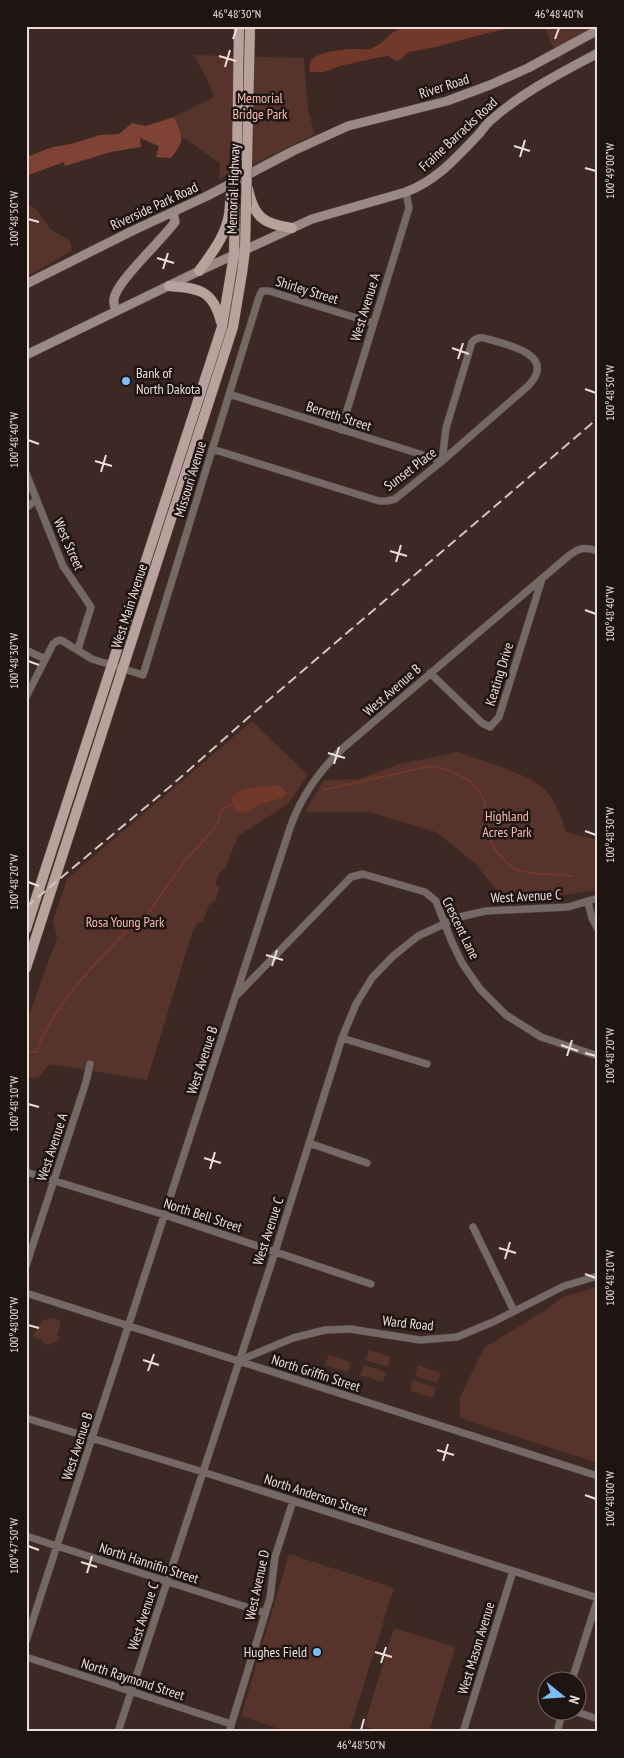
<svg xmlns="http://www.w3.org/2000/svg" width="624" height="1758" font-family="'PT Sans Narrow',sans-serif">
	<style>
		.green { fill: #56332b }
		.forest { fill: #7f4335 }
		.water { fill: #72382a }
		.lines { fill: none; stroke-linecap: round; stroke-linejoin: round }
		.stream { stroke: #72382a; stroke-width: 2 }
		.street-casing { stroke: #594641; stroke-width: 8 }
		.secondary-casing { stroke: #594641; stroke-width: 10 }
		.primary-casing { stroke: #594641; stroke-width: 11 }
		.street { stroke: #746966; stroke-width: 7 }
		.secondary { stroke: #9a8984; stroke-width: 9 }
		.primary { stroke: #b8a29c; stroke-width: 10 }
		.rail { stroke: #d4c5c1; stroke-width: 2; stroke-dasharray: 10 5; stroke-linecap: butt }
		.primary-bridge-casing { stroke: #594641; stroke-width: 11; stroke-linecap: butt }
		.primary-bridge { stroke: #b8a29c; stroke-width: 10 }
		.ticks { fill: none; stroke: #ebddd9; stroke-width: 2 }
		.poi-dot { fill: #79bff8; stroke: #1e1412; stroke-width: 2 }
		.labels { text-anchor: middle; stroke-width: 5; stroke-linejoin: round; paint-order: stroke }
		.street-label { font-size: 14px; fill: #ebddd9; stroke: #1e1412 }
		.park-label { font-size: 14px; fill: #f5bcae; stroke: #1e1412 }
		.poi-label { font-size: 14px; fill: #ebddd9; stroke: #1e1412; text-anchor: start }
		.neatline { fill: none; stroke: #ebddd9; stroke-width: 2 }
		.ticks-label { font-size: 12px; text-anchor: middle; fill: #ebddd9 }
	</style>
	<rect width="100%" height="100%" fill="#3d2924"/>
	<path class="green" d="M544 26H598L574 42 559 60Z
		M194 55 304 58 308 111 315 134 263 160 219 179 220 163 182 137 174 117 214 97 208 81Z
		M26 203 37 210 50 229 70 241 72 251 26 277Z
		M252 721 308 775 288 804 238 836 226 867 219 874 216 884 219 888 216 900 209 905 203 922 197 923 192 933 147 1080 50 1064 38 1078H26V1023L57 938 53 920 67 879Z
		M458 752C480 760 526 773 543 788 554 797 562 818 566 832L598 840V890L552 897 500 895 475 863 436 832 369 812H305L324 780 360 779 399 764Z
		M598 1287V1463L465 1420 460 1417V1397L484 1348 547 1309 563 1297Z
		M54 1318 61 1321 57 1335 59 1337 58 1341 48 1345 43 1343 42 1339H37L33 1335 42 1320Z
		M369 1350 391 1357 388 1367 365 1360Z
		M329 1355 351 1362 348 1372 325 1365Z
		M364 1365 386 1372 383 1382 360 1375Z
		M418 1365 441 1373 437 1383 415 1376Z
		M413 1380 436 1388 433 1398 410 1391Z
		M289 1554 394 1588 349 1732H288L241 1716Z
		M394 1628 455 1647 429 1732H382L364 1726Z"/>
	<path class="forest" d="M174 117C183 138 186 139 171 158L156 157 159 146 140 138 141 147 111 152 65 166 64 162 26 176V157L53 147 71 144 100 135 119 134 132 123 146 126Z"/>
	<path class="water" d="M414 26 422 29 437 26H521L488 33 435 47 409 52 402 58 397 61 388 56 371 59 340 66 324 72H310L309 66C310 64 311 61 312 59 320 52 344 49 354 49 359 49 365 50 370 49 389 42 390 26 414 26Z
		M279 785 287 793 282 798 260 804 244 813C235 813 231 806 232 797 239 786 266 787 279 785Z"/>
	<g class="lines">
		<path class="stream" d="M324 790 430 766C455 770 483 782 486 810 489 831 487 842 503 859 506 861 509 865 511 867 523 875 557 874 572 876
			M28 1052H36C56 1000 98 961 135 922L144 919 184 862 213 830 219 821 221 810 232 804"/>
		<defs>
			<path id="street" d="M341 430 409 208 406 192
				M212 449 379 501H387L395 499 442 461 528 386C559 354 505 344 484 338 479 337 476 338 472 342L446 428 442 461 229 394
				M26 473 63 566 91 607 78 649
				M26 508 36 500
				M26 650 45 659
				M430 673 482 723 490 727 499 717 542 579
				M26 697 53 644 57 641 61 640 92 659 143 675 259 297 262 291H269L373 323
				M588 902 592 918 598 929
				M238 994 351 877 363 874 425 892 436 901 451 940 462 963 480 989 506 1015 541 1037 598 1056
				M342 1038 427 1064
				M309 1143 367 1163
				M26 1172 165 1215 371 1284
				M473 1227 514 1311
				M26 1266 86 1082 90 1064
				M26 1293 598 1476
				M238 1361 293 1338 325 1330 350 1329 420 1340 457 1337 493 1322 564 1286 598 1276
				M26 1418 203 1472 598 1598
				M26 1536 265 1613
				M26 1641 290 828C301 796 319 771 343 748L566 558C578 548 583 546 598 551
				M26 1657 231 1724
				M572 1680 598 1598
				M571 1710 598 1719
				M118 1732 275 1252 342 1038 356 1004 372 978 392 957 418 936 459 917 486 911 568 907 598 898
				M229 1732 270 1598 275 1557 293 1501
				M463 1732 513 1571
				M557 1732 563 1710"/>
			<path id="secondary" d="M26 284 132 231 207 196 293 151 348 126 447 101 490 85 528 68 598 30
				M116 311C115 307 113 303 114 299 116 282 163 239 175 222L173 212
				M26 355 199 271 312 219 406 192C436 181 456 158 478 135 482 131 485 125 490 121 522 92 561 73 598 53"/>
			<path id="primary" d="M237 158 239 26
				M248 189C254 217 263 224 292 228
				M199 271C212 253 225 237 229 215
				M169 286C199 288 213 290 221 322
				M26 929 222 327 234 255 235 207
				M26 968 233 327 242 273 245 250 246 207"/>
		</defs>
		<use href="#street" class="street-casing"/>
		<use href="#secondary" class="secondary-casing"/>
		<use href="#primary" class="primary-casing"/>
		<use href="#street" class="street"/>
		<use href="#secondary" class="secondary"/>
		<use href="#primary" class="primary"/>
		<path class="rail" d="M26 907 172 785 250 716 598 418"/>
		<defs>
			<path id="primary-bridge" d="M246 207 250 26
				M229 215 232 185 237 158"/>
		</defs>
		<use href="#primary-bridge" class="primary-bridge-casing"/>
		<use href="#primary-bridge" class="primary-bridge"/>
	</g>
	<path class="ticks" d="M233 39 237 28M555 39 559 28M219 56 236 61M225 67 230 50M514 146 530 151M520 157 525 140M585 168 596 171M28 219 39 222M157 258 174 263M163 269 168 253M452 348 469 354M458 359 463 343M585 389 596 393M28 440 39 444M95 461 112 466M101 472 106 455M390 551 407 556M396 562 401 545M585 610 596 614M28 661 39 665M328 753 345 758M334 764 339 747M585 831 596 835M28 882 39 886M266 955 283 960M272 966 277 950M561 1045 578 1051M585 1053 596 1056M567 1056 572 1040M28 1104 39 1107M204 1158 221 1163M210 1169 215 1152M499 1248 516 1253M505 1259 510 1242M585 1274 596 1278M28 1325 39 1328M143 1360 159 1365M148 1371 154 1354M437 1450 454 1455M443 1461 448 1444M585 1495 596 1499M28 1546 39 1550M81 1562 97 1567M87 1573 92 1556M375 1652 392 1657M381 1663 386 1647M361 1730 364 1719"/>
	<g class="poi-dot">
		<circle cx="126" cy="381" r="5"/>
		<circle cx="317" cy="1652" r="5"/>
	</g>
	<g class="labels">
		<g class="street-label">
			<text transform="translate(444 86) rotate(-18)" y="5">River Road</text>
			<text transform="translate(458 134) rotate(-43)" y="5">Fraine Barracks Road</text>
			<text transform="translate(233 189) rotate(-88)" y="5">Memorial Highway</text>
			<text transform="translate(154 206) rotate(-25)" y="5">Riverside Park Road</text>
			<text transform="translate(307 290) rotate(17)" y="5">Shirley Street</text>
			<text transform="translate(365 307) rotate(-73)" y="5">West Avenue A</text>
			<text transform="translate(339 416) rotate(18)" y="5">Berreth Street</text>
			<text transform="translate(410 469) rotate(-37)" y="5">Sunset Place</text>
			<text transform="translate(190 479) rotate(-73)" y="5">Missouri Avenue</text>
			<text transform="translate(69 544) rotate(66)" y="5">West Street</text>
			<text transform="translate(129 606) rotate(-72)" y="5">West Main Avenue</text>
			<text transform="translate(499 674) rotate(-73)" y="5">Keating Drive</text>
			<text transform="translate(392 690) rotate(-41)" y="5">West Avenue B</text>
			<text transform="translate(526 896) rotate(-3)" y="5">West Avenue C</text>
			<text transform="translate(461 928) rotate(64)" y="5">Crescent Lane</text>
			<text transform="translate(202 1060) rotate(-72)" y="5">West Avenue B</text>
			<text transform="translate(52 1147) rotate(-72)" y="5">West Avenue A</text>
			<text transform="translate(203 1215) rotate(18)" y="5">North Bell Street</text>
			<text transform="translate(268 1231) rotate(-72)" y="5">West Avenue C</text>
			<text transform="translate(408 1323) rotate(6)" y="5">Ward Road</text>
			<text transform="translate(316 1373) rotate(18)" y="5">North Griffin Street</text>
			<text transform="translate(77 1446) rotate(-72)" y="5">West Avenue B</text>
			<text transform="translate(316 1495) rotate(18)" y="5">North Anderson Street</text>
			<text transform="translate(149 1563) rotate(18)" y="5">North Hannifin Street</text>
			<text transform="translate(257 1585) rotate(-78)" y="5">West Avenue D</text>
			<text transform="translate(143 1616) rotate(-72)" y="5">West Avenue C</text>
			<text transform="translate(476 1648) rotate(-73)" y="5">West Mason Avenue</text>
			<text transform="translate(133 1679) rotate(18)" y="5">North Raymond Street</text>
		</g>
		<g class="park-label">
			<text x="260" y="103">Memorial<tspan x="260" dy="16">Bridge Park</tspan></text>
			<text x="507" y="821">Highland<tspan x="507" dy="16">Acres Park</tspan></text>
			<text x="125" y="927">Rosa Young Park</text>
		</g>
		<g class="poi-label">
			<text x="136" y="378">Bank of<tspan x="136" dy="16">North Dakota</tspan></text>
			<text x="307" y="1657" text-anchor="end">Hughes Field</text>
		</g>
	</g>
	<rect width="624" height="1758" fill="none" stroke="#1e1412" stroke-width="55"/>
	<g transform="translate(562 1696) rotate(107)"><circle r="24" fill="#1e1412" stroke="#706462"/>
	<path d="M0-4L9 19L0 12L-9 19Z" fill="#79bff8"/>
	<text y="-8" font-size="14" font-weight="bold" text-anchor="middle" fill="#ebddd9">N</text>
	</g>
	<rect x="28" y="28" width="568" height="1702" class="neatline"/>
	<g class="ticks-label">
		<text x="237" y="18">46°48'30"N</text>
		<text x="559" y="18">46°48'40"N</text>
		<text transform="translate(610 171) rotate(-90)" y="4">100°49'00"W</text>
		<text transform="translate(14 219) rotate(-90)" y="4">100°48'50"W</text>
		<text transform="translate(610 393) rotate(-90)" y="4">100°48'50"W</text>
		<text transform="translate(14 440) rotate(-90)" y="4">100°48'40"W</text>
		<text transform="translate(610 614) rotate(-90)" y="4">100°48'40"W</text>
		<text transform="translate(14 661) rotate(-90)" y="4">100°48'30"W</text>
		<text transform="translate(610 835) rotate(-90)" y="4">100°48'30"W</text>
		<text transform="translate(14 882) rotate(-90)" y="4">100°48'20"W</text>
		<text transform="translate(610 1056) rotate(-90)" y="4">100°48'20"W</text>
		<text transform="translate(14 1104) rotate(-90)" y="4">100°48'10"W</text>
		<text transform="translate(610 1278) rotate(-90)" y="4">100°48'10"W</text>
		<text transform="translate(14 1325) rotate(-90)" y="4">100°48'00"W</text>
		<text transform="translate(610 1499) rotate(-90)" y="4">100°48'00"W</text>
		<text transform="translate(14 1546) rotate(-90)" y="4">100°47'50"W</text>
		<text x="361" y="1749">46°48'50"N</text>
	</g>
</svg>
